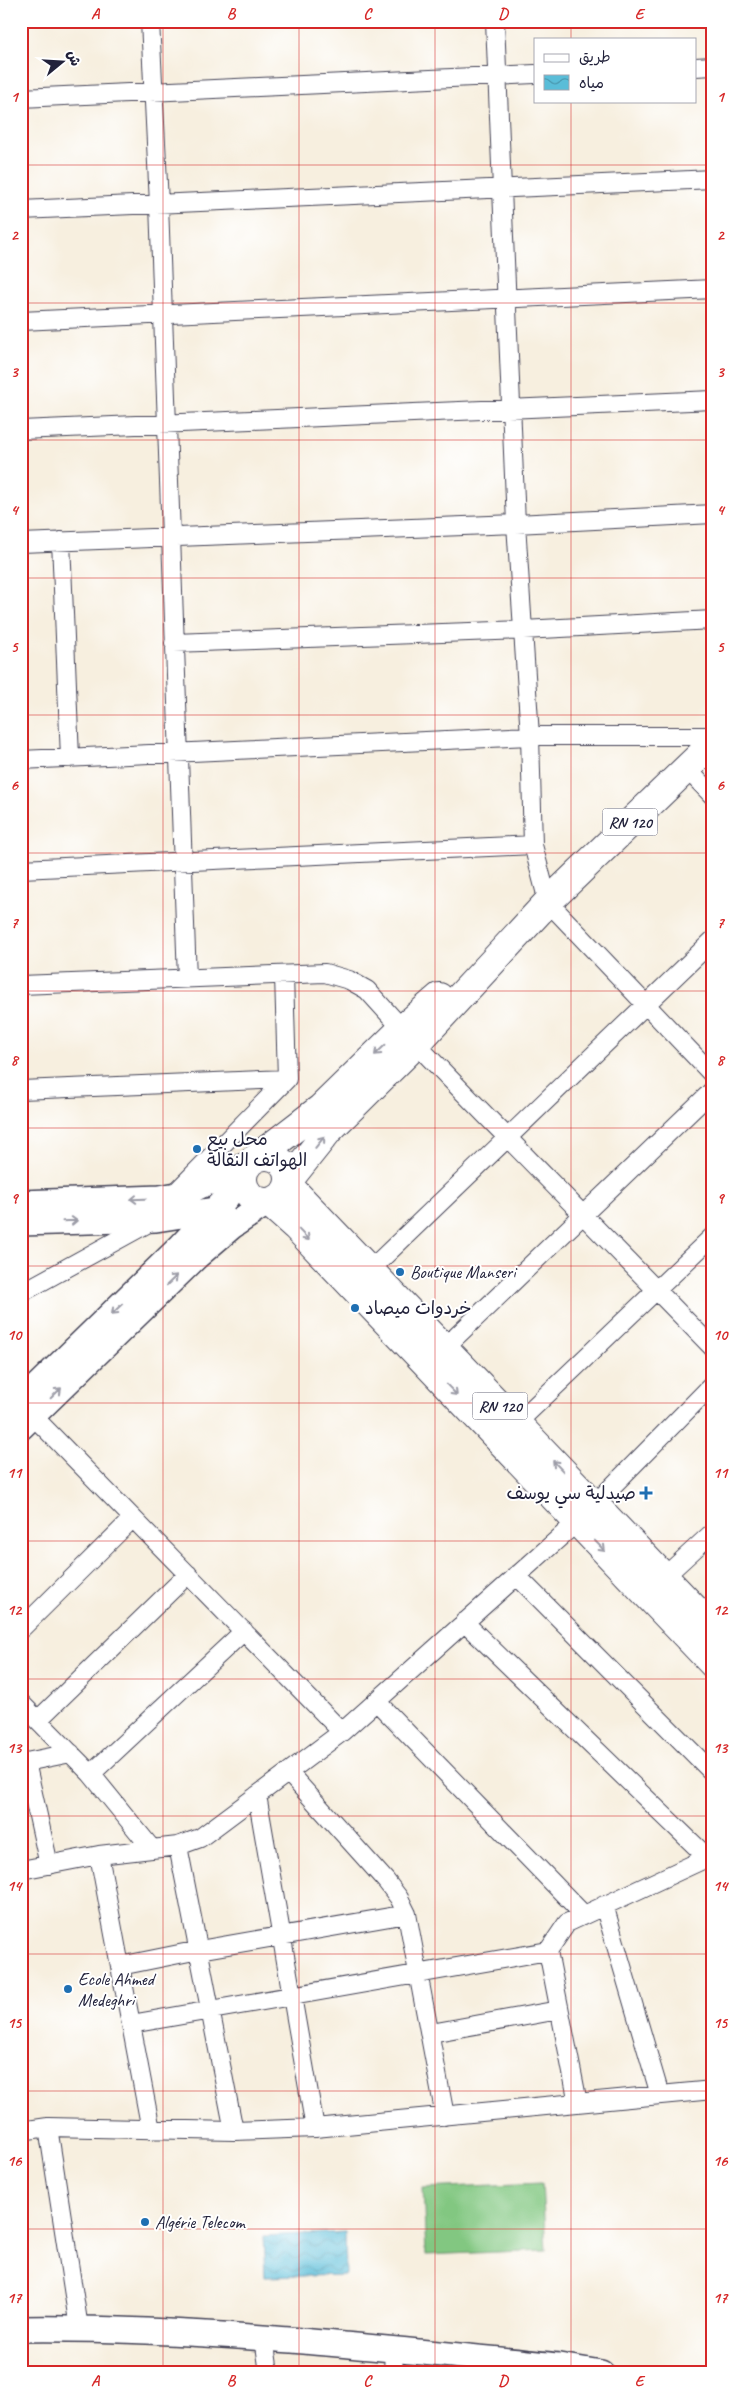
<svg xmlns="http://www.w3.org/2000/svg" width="734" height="2394" font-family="Caveat,'Playpen Sans Arabic',sans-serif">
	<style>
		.pitch { fill: #82c781; stroke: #52745e }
		.water { fill: url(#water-waves); stroke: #3e708a }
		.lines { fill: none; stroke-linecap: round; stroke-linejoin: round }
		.street-casing { stroke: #424154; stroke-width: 20 }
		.secondary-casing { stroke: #424154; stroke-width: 28 }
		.primary-casing { stroke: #424154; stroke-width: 30 }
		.street { stroke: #fff; stroke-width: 18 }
		.secondary { stroke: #fff; stroke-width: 25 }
		.primary { stroke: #fff; stroke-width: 28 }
		.oneway { stroke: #9c9ca7 }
		.grid { fill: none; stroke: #d62828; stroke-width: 1; stroke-opacity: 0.55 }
		.poi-dot { fill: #1f6fb2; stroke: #fff; stroke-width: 2 }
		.labels { text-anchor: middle; stroke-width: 4; stroke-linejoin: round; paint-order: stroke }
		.shield { fill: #fff; stroke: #646476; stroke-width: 1 }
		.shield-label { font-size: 16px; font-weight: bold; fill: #22223b }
		.poi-label { font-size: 18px; fill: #22223b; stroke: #fff; text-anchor: start }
		.neatline { fill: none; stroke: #d62828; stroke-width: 2 }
		.grid-label { font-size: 16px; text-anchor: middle; font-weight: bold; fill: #d62828 }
	</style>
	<defs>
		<pattern id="water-waves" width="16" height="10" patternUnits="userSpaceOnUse" patternTransform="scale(1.25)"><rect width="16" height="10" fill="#5abdd8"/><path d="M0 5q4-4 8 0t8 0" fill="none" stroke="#4a99b0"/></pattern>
	</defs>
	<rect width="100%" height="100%" fill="#fff"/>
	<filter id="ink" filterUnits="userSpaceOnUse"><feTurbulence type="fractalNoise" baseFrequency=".02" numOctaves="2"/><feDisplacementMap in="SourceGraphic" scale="10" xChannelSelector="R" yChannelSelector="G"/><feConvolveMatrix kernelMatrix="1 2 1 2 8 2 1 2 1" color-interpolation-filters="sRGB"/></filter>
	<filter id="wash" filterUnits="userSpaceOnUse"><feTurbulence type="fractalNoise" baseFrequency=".0096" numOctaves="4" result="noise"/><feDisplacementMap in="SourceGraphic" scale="20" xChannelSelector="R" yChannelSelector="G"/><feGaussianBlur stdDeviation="1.12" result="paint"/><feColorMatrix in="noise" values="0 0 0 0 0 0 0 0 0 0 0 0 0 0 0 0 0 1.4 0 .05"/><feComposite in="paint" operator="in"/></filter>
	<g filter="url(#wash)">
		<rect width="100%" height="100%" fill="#f7efdf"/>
		<path class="pitch" d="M542 2183 546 2250 426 2255 423 2188Z"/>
		<path class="water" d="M345 2232 346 2275 265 2277 263 2236Z"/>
	</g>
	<g filter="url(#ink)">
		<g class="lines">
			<defs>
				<path id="street" d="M150 21 159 204 187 979
					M495 21 516 524 530 736 533 845 548 902 713 1075
					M695 67 713 66
					M21 98 535 74
					M21 210 713 179
					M21 321 713 289
					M21 430 713 400
					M61 541 70 758
					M21 543 516 524 713 514
					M174 643 523 630 713 620
					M21 760 530 736H713
					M686 768 713 796
					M21 869 533 845
					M21 985 325 973 349 980 367 990 416 1044 713 1348
					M21 1090 287 1079
					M176 1192 287 1079 284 975
					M370 1270 713 940
					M21 1293 152 1221
					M437 1355 713 1090
					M33 1416 342 1732
					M517 1423 713 1236
					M516 1575 713 1773
					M664 1577 713 1532
					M464 1622 713 1863
					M21 1629 133 1518
					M376 1701 583 1914
					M21 1703 91 1774 152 1849
					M38 1720 188 1574
					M26 1762 49 1865
					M21 1763 71 1753
					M288 1772 386 1881 399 1898 407 1914 445 2116
					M91 1774 244 1631
					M257 1795 315 2128
					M178 1846 234 2131
					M99 1855 151 2130
					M21 1870 99 1855 178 1846 200 1838 342 1732 577 1522 713 1384
					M604 1905 660 2095
					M548 1951 567 1923 713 1855
					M120 1966 199 1950 407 1914
					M131 2024 548 1951 578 2103
					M431 2033 559 2010
					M48 2127 79 2328
					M21 2131 48 2127 234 2131 315 2128 713 2090
					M264 2338 269 2373
					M393 2373 394 2350"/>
				<path id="secondary" d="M21 1203 160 1198 182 1194 248 1164
					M21 1223 156 1219 221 1209
					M21 1402 180 1247 226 1198 245 1171
					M21 1427 197 1256 232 1226 268 1202
					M21 2329C201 2327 380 2348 559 2366L601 2373"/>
				<path id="primary" d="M243 1179a23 23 0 1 1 46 0a23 23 0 1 1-46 0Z
					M256 1158 321 1108 402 1029 439 997
					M289 1180 329 1130 416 1044 548 902 713 743
					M288 1185 713 1628
					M268 1202 296 1227 713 1664"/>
			</defs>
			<use href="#street" class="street-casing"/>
			<use href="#secondary" class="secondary-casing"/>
			<use href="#primary" class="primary-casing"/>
			<use href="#street" class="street"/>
			<use href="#secondary" class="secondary"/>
			<use href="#primary" class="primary"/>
		</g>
		<defs><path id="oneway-shaft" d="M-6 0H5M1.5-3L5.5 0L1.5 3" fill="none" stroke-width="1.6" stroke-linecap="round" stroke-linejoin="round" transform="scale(1.25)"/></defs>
		<g class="oneway">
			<use href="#oneway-shaft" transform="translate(380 1050) rotate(136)"/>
			<use href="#oneway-shaft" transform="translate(320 1142) rotate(-51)"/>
			<use href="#oneway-shaft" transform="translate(138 1199) rotate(178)"/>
			<use href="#oneway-shaft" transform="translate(70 1221) rotate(-2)"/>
			<use href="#oneway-shaft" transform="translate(304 1235) rotate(46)"/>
			<use href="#oneway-shaft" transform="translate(172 1280) rotate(-44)"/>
			<use href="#oneway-shaft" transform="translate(117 1309) rotate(136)"/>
			<use href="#oneway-shaft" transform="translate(452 1390) rotate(46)"/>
			<use href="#oneway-shaft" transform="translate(56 1393) rotate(-44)"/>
			<use href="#oneway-shaft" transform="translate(558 1466) rotate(-134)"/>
			<use href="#oneway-shaft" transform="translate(600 1546) rotate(46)"/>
		</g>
	</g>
	<path class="grid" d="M163 21V2373M299 21V2373M435 21V2373M571 21V39M571 101V2373M21 165H713M21 303H713M21 440H713M21 578H713M21 715H713M21 853H713M21 991H713M21 1128H713M21 1266H713M21 1403H713M21 1541H713M21 1679H713M21 1816H713M21 1954H713M21 2091H713M21 2229H713"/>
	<g class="poi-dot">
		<circle cx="197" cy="1149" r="5"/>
		<circle cx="400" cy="1272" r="5"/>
		<circle cx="355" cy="1308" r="5"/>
		<path d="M643.5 1485.5h5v5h5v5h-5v5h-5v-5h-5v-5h5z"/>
		<circle cx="68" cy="1989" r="5"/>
		<circle cx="145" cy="2222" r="5"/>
	</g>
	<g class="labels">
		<g class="shield">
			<rect x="602.5" y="808.5" width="55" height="27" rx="4"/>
			<rect x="472.5" y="1392.5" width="55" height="27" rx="4"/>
		</g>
		<g class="shield-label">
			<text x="630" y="828">RN 120</text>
			<text x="500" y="1412">RN 120</text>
		</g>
		<g class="poi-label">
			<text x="207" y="1145">محل بيع<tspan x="207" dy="21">الهواتف النقالة</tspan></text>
			<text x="410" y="1278">Boutique Manseri</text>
			<text x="365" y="1314">خردوات ميصاد</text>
			<text x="636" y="1499" text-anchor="end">صيدلية سي يوسف</text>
			<text x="78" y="1985">Ecole Ahmed<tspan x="78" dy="21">Medeghri</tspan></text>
			<text x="155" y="2228">Algérie Telecom</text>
		</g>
	</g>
	<rect width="734" height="2394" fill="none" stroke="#fff" stroke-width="55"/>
	<rect x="534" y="38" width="162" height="65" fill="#ffffff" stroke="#a7a7b1"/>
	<rect x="544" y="54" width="25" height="8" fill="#ffffff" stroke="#a7a7b1"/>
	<text x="579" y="62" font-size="15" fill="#22223b">طريق</text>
	<rect x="544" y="75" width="25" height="15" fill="url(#water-waves)" stroke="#a7a7b1"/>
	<text x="579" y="88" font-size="15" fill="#22223b">مياه</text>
	<g transform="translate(62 62) rotate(72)" stroke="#ffffff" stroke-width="4" paint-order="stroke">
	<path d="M0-4L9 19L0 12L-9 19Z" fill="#22223b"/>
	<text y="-8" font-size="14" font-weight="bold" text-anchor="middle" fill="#22223b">ش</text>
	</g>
	<rect x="28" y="28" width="678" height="2338" class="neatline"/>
	<g class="grid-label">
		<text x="95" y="19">A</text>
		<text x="231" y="19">B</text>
		<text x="367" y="19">C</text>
		<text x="503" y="19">D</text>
		<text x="639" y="19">E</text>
		<text x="14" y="102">1</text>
		<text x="720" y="102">1</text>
		<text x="14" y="240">2</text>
		<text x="720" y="240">2</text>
		<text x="14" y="377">3</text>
		<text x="720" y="377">3</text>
		<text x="14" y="515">4</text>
		<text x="720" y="515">4</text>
		<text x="14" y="652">5</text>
		<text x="720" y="652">5</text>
		<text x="14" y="790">6</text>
		<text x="720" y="790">6</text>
		<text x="14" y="928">7</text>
		<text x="720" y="928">7</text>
		<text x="14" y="1065">8</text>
		<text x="720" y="1065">8</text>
		<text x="14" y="1203">9</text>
		<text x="720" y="1203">9</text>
		<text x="14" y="1340">10</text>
		<text x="720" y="1340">10</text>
		<text x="14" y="1478">11</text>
		<text x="720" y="1478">11</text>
		<text x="14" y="1615">12</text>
		<text x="720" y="1615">12</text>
		<text x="14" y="1753">13</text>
		<text x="720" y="1753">13</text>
		<text x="14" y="1891">14</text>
		<text x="720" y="1891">14</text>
		<text x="14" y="2028">15</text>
		<text x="720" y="2028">15</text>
		<text x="14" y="2166">16</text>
		<text x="720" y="2166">16</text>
		<text x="14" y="2303">17</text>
		<text x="720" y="2303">17</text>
		<text x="95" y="2386">A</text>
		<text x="231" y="2386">B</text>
		<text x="367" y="2386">C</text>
		<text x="503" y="2386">D</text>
		<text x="639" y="2386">E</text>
	</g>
</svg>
